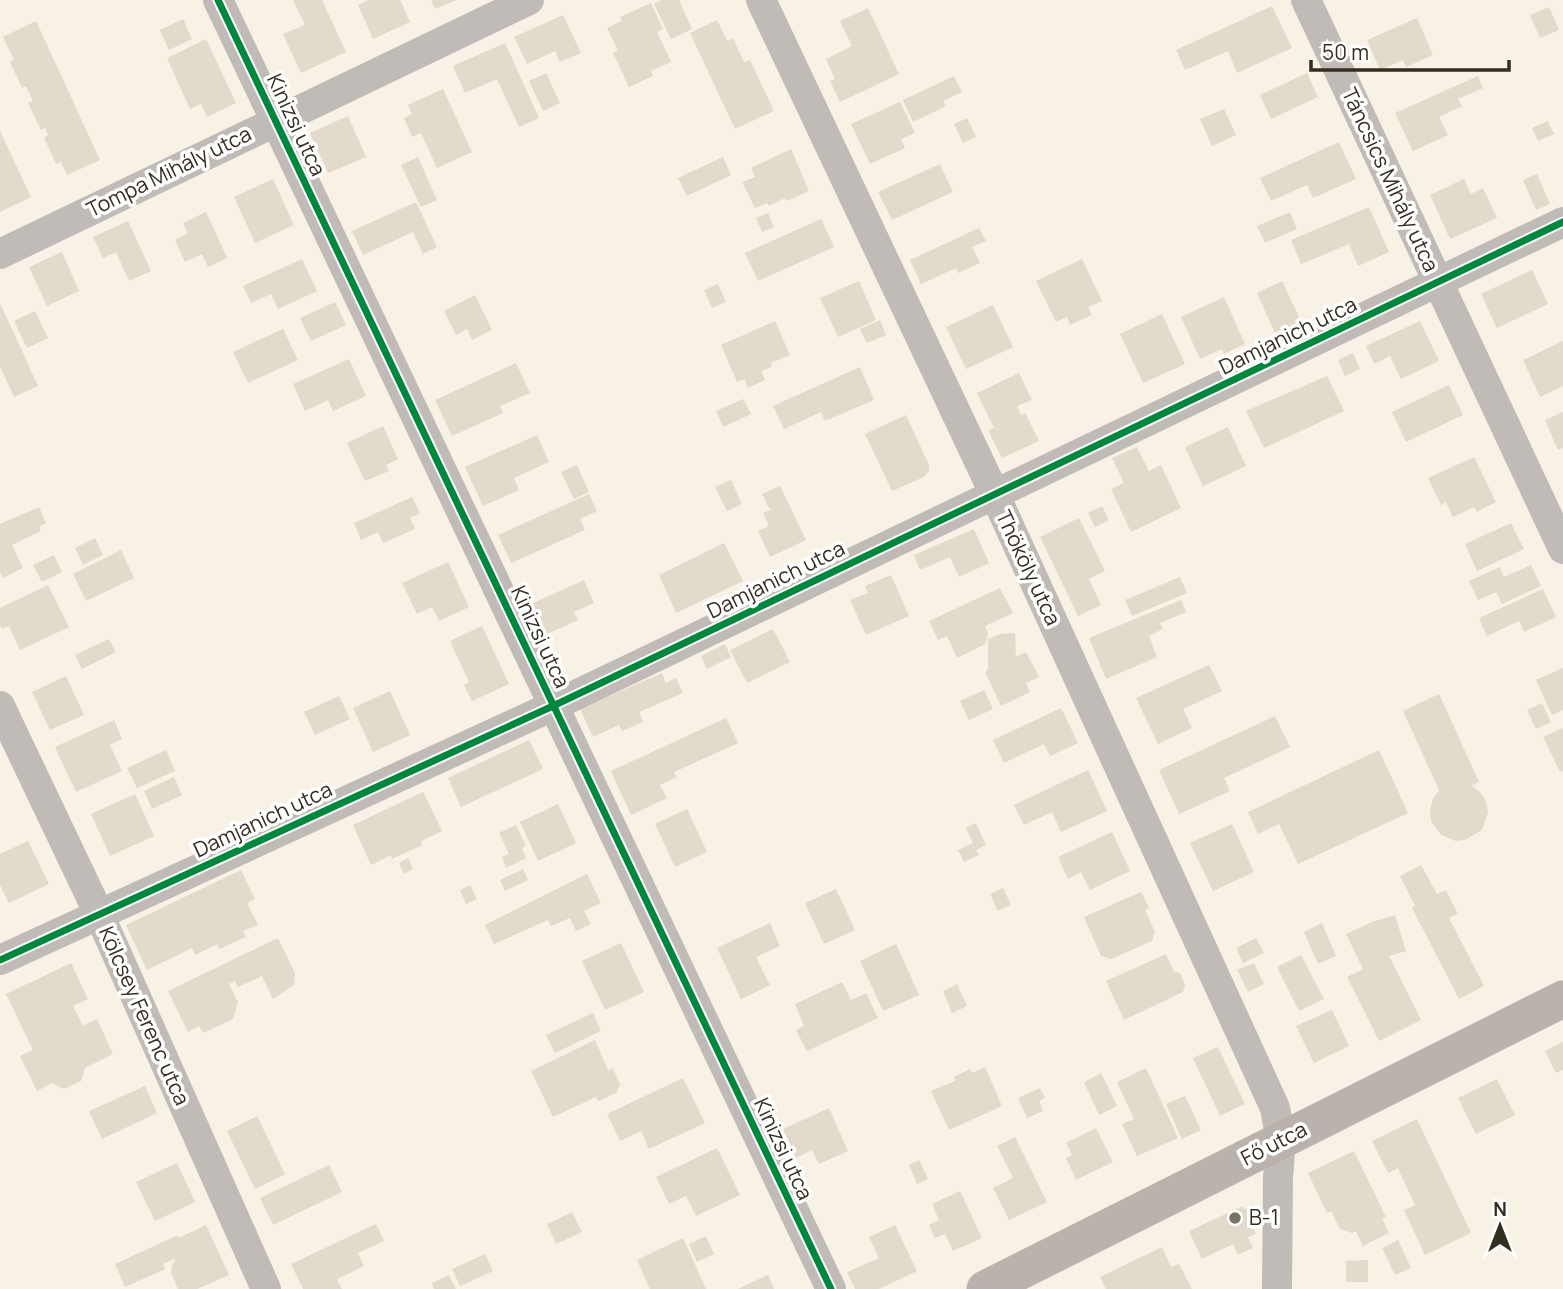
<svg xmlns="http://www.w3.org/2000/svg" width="1563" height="1289" font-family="Manrope,sans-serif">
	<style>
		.building { fill: #e2dacb }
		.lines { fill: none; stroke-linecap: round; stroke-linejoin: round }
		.minor { stroke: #c0bbb6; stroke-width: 30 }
		.major { stroke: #bab2ac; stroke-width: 37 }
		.cycleway-casing { stroke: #fff; stroke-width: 11 }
		.cycleway { stroke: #00873e; stroke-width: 7 }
		.poi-dot { fill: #787265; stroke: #fff; stroke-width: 2.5 }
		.labels { text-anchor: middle; stroke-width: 7; stroke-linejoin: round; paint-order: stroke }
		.street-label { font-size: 21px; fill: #332d20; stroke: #fff }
		.poi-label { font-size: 21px; fill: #332d20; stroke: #fff; text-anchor: start }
	</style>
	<rect width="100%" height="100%" fill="#f7f1e6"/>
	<path class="building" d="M293 0H322L346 52 301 73 283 34 305 25Z
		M369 0H400L410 22 373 39 358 5Z
		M431 0H456L435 9Z
		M662 0H679L692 29 671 39 654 4Z
		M651 3 663 29 657 32 671 62 651 71 653 76 629 87 613 53 618 51 607 28 622 21 620 17Z
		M1272 6 1292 48 1237 73 1228 51 1185 70 1176 50Z
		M1549 7 1559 30 1540 38 1530 15Z
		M868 8 899 74 840 102 830 81 835 79 826 59 852 46 840 21Z
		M563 15 581 53 560 62 555 51 527 64 514 37Z
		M1417 18 1433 55 1406 67 1403 60 1380 70 1367 40Z
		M183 19 192 39 169 50 160 30Z
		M717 20 727 41 733 38 744 62 750 60 774 111 735 129 690 33Z
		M36 21 100 160 67 175 61 162 56 164 44 138 48 135 45 128 41 130 28 103 33 101 26 86 22 88 10 62 14 60 3 37Z
		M206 39 236 103 207 117 201 104 190 109 167 58Z
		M505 43 539 118 519 127 497 79 465 93 453 66Z
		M546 73 560 103 543 111 529 81Z
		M1307 73 1318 97 1271 119 1260 95Z
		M954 76 962 92 943 101 946 106 913 122 903 100Z
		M1478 76 1483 88 1458 99 1462 106 1439 117 1448 135 1413 151 1395 113Z
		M443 89 472 152 437 168 421 133 412 137 404 118 412 114 408 105Z
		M900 102 915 133 901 139 905 148 870 164 851 124Z
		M1224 109 1236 135 1212 146 1200 119Z
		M348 116 366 157 328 173 310 133Z
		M967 118 976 137 963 143 954 124Z
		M1548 121 1554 134 1538 141 1532 128Z
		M0 131 31 197 0 212Z
		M1339 142 1356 179 1313 198 1307 185 1271 201 1260 178Z
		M791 149 809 191 787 201 785 198 769 206 767 203 755 208 742 182 755 177 751 168Z
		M418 157 437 200 421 207 401 165Z
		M723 157 731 175 687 196 678 178Z
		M940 164 953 192 892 220 878 192Z
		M1537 174 1550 204 1536 210 1523 180Z
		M273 179 294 225 255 243 234 197Z
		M1464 179 1471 194 1483 188 1497 218 1450 239 1430 195Z
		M416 202 437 247 423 254 413 232 363 255 352 231Z
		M1369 207 1389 252 1358 266 1349 244 1301 264 1291 240Z
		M206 212 227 258 208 267 202 254 185 262 175 240 188 233 183 223Z
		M1290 212 1297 229 1265 243 1257 226Z
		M768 213 774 227 762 232 756 218Z
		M821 219 834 247 758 281 745 253Z
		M128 221 151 271 129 281 116 252 103 258 93 237Z
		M979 228 986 241 972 247 980 263 958 273 956 268 921 284 910 260Z
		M62 252 79 291 47 306 29 267Z
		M302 259 317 291 278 309 271 294 251 303 243 286Z
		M1082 259 1102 301 1088 307 1092 315 1070 325 1067 317 1056 322 1036 281Z
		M1532 270 1548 304 1497 328 1481 294Z
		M859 281 876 320 838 337 820 298Z
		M1282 281 1301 321 1275 333 1257 293Z
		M718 284 726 302 712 308 704 290Z
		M475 295 492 330 472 340 467 329 456 335 444 311Z
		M1224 297 1245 344 1224 354 1222 349 1200 359 1181 317Z
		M335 302 346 325 311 341 300 318Z
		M0 303 38 386 14 397 0 366Z
		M993 305 1013 347 966 369 946 327Z
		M35 311 48 338 27 348 14 321Z
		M1162 314 1185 364 1143 383 1120 334Z
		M880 320 886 335 867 343 860 329Z
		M775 321 790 355 771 363 772 367 761 371 765 380 748 388 744 379 737 382 721 345Z
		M1420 321 1439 361 1401 379 1390 356 1374 364 1366 346Z
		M283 329 298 360 248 383 233 352Z
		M1563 341V386L1540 397 1523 360Z
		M1353 353 1360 369 1345 376 1338 360Z
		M349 359 366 396 333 411 328 400 305 411 293 384Z
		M516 363 530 393 500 406 503 413 452 436 435 400Z
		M860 367 874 400 825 421 821 412 784 429 773 406Z
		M1019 373 1032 400 1017 406 1021 415 1025 413 1039 441 1002 458 988 430 994 428 977 393Z
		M1327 376 1344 411 1264 448 1246 411Z
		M1449 385 1463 415 1406 442 1392 412Z
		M743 399 751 414 723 427 716 411Z
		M1563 412V448L1558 450 1545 420Z
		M906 415 929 465V471L924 477 892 491 865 434Z
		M383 426 398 459 386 465 389 471 365 481 347 443Z
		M1228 427 1246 466 1203 486 1185 447Z
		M537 435 549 462 514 478 519 490 483 506 465 467Z
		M1137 447 1149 471 1161 465 1181 508 1131 532 1111 489 1124 483 1112 458Z
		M1474 457 1496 502 1477 512 1474 507 1453 517 1446 502 1441 505 1428 478Z
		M577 465 589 492 574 499 561 472Z
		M731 480 742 504 727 511 715 487Z
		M780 486 806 540 770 557 758 531 769 526 763 513 770 510 762 494Z
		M589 494 597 511 580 519 585 530 511 563 498 535Z
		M412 497 420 513 410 518 415 529 383 543 378 532 361 540 354 523Z
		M1102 506 1109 520 1095 527 1088 513Z
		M39 507 46 523 39 527 41 531 12 545 23 568 3 578 0 572V524Z
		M1079 518 1105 571 1089 579 1101 605 1078 616 1040 537Z
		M1511 523 1524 549 1477 571 1465 544Z
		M974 529 989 563 959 577 950 557 920 570 914 555Z
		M95 538 103 555 83 565 75 548Z
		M724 543 743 581 676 613 659 575Z
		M121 550 134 578 86 601 73 574Z
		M54 555 62 572 42 582 33 565Z
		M448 562 469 607 439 621 432 607 417 614 402 583Z
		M1531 565 1541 586 1502 604 1496 592 1478 600 1469 581 1500 567 1504 577Z
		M891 575 909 616 866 635 850 600 868 593 865 586Z
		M1180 577 1187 593 1132 616 1125 600Z
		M584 580 594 603 574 612 578 620 545 635 531 604Z
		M48 585 69 627 20 650 9 626 2 629 0 625V608Z
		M1000 588 1013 613 985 626 988 634 985 644 957 658 947 636 938 640 929 621Z
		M1543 589 1556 617 1524 632 1519 621 1487 636 1479 618Z
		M1181 600 1186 612 1160 623 1163 629 1149 636 1157 657 1106 679 1089 638Z
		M482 626 509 684 472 701 464 685 469 682 450 641Z
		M773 629 790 662 747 683 730 650Z
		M1015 633 1016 657 1026 652 1039 677 1026 683 1030 692 1001 706 985 672 988 670V639L1000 634Z
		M109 639 116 652 82 669 75 655Z
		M725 644 731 657 707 669 701 656Z
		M1209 665 1222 691 1183 709 1192 728 1158 744 1136 698Z
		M1563 668V710L1552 715 1536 680Z
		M662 673 666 683 676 678 683 693 639 712 643 722 622 731 619 725 593 737 580 709Z
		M66 676 84 715 50 730 32 692Z
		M984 690 993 709 969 720 960 701Z
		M390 691 410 735 373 752 353 708Z
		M1439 694 1479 782 1471 785 1480 792 1486 801 1488 812 1482 830 1465 840 1456 841 1441 835 1431 821 1430 810 1433 799 1439 790 1403 711Z
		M339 696 350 719 315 735 304 712Z
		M1542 703 1551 722 1536 729 1527 710Z
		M1061 708 1078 743 1050 756 1044 744 1004 763 993 740Z
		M1275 716 1290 747 1224 778 1230 791 1179 814 1159 770Z
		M726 718 738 743 674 772 677 777 660 785 667 798 631 815 611 771Z
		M114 720 122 739 110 745 122 771 76 792 55 747Z
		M1563 728V771L1560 772 1543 737Z
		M529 740 543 769 461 807 448 778Z
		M166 750 175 771 137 788 127 768Z
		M1379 750 1408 813 1298 864 1279 824 1258 834 1248 812Z
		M1088 770 1107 811 1061 832 1052 812 1024 825 1014 805Z
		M174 777 182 795 152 809 144 791Z
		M423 792 442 831 421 841 422 845 392 859 391 855 371 865 353 825Z
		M135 794 154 836 110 856 91 814Z
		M558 804 576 843 538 861 520 822Z
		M687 809 707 852 675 867 655 824Z
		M976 823 986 845 976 850 979 855 964 862 958 850 973 843 966 828Z
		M1232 824 1254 872 1213 891 1190 843Z
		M516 825 526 846 522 848 526 858 506 868 502 857 509 854 499 833Z
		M1112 832 1130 871 1090 890 1081 872 1068 879 1058 857Z
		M28 841 49 884 9 903 0 885V854Z
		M408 858 413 869 404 874 399 863Z
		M1421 865 1437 894 1446 890 1458 914 1449 918 1484 986 1459 999 1412 908 1415 906 1400 876Z
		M523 869 528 880 505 891 500 880Z
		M241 870 255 899 247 903 258 925 243 931 246 937 219 949 217 944 195 955 192 948 147 970 126 925Z
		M587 874 601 903 584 911 591 924 576 931 570 918 551 926 548 920 494 944 485 925Z
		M470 885 477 899 466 904 460 890Z
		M1003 888 1011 905 998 911 990 894Z
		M836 889 855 930 824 944 805 903Z
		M1141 892 1149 908 1145 910 1155 932 1152 941 1111 959 1101 956 1084 917Z
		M1395 915 1406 951 1389 956 1421 1020 1379 1041 1347 977 1363 969 1346 934 1372 922Z
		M770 923 780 946 756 957 770 985 741 999 717 948Z
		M1322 923 1336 956 1318 964 1304 932Z
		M278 938 295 973 294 985 273 999 262 976 238 987 235 981 229 984 238 1002 233 1019 203 1033 199 1026 188 1032 168 991Z
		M1256 938 1264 953 1243 963 1236 948Z
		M621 943 644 992 605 1010 582 961Z
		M896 944 919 995 883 1011 860 961Z
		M1166 954 1174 972 1180 973 1185 985 1183 992 1124 1020 1106 981Z
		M1301 955 1324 999 1299 1011 1277 967Z
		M71 963 88 999 73 1006 83 1026 97 1019 113 1054 85 1068 81 1081 64 1089 52 1083 37 1091 20 1056 33 1050 6 994Z
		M1254 963 1264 984 1248 992 1237 970Z
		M842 982 851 1000 866 993 878 1018 807 1051 796 1030 804 1026 795 1004Z
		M957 984 967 1006 952 1013 943 991Z
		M1332 1010 1349 1046 1314 1063 1296 1026Z
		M593 1013 601 1031 555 1053 546 1035Z
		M595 1040 608 1070 613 1068 620 1085 616 1093 598 1101 596 1097 553 1117 531 1071Z
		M1563 1042V1070L1556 1073 1545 1051Z
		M1218 1047 1245 1104 1220 1116 1193 1058Z
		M985 1067 1002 1106 949 1130 931 1091 955 1081 954 1077 970 1069 972 1073Z
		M1146 1068 1178 1138 1137 1156 1122 1124 1134 1119 1117 1082Z
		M1101 1073 1117 1106 1099 1115 1084 1082Z
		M683 1078 705 1123 649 1149 641 1131 620 1141 607 1114Z
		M1497 1079 1515 1115 1476 1134 1458 1098Z
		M145 1086 157 1113 102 1139 89 1111Z
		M1040 1088 1045 1098 1039 1101 1043 1111 1027 1118 1018 1098Z
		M1185 1096 1201 1130 1182 1139 1166 1104Z
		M829 1108 848 1151 819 1164 812 1150 796 1158 783 1129Z
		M257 1116 285 1174 255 1189 227 1131Z
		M1417 1119 1471 1233 1425 1255 1404 1210 1415 1205 1398 1168 1388 1173 1372 1141Z
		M1096 1128 1113 1162 1076 1180 1066 1158 1072 1155 1066 1143Z
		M1015 1137 1047 1202 1009 1220 993 1188 1013 1178 997 1146Z
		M717 1148 740 1195 696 1216 686 1196 669 1204 656 1177Z
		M1354 1151 1386 1217 1382 1218 1389 1233 1363 1246 1356 1231 1352 1233 1340 1229 1331 1211 1327 1213 1308 1173Z
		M919 1160 928 1179 917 1184 909 1165Z
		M177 1163 195 1202 155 1221 136 1182Z
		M329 1165 342 1192 273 1225 260 1198Z
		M960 1191 982 1238 953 1251 945 1234 935 1238 929 1225 939 1220 932 1204Z
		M1253 1204 1260 1219 1251 1223 1256 1234 1248 1237 1253 1248 1238 1255 1233 1244 1202 1259 1189 1231 1243 1206 1244 1209Z
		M572 1212 582 1232 556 1244 547 1224Z
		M376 1224 384 1241 358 1253 364 1266 337 1279 342 1289H303L291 1264Z
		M206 1225 229 1275 197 1289H178L171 1273 172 1264 175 1262 174 1259 163 1264 165 1269 125 1287 115 1264 178 1235 179 1238Z
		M895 1225 917 1271 879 1289H855L847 1272 879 1258 869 1237Z
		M706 1236 714 1254 697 1262 689 1244Z
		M683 1238 706 1289H650L637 1260Z
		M1398 1240 1411 1268 1395 1275 1382 1248Z
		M1162 1247 1171 1267 1179 1264 1192 1289H1106L1100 1277Z
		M485 1254 493 1271 460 1286 452 1269Z
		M1368 1260V1282H1346V1261Z
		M449 1275 456 1289H434L432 1283Z
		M768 1275 774 1289H738Z"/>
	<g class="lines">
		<path class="minor" d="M218 0 831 1289
			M761 0 995 495 1275 1108 1281 1141 1278 1177 1277 1289
			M1306 0 1563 549
			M0 254 529 0
			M0 706 99 914 266 1289
			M0 960 553 706 1563 222"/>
		<path class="major" d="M985 1289 1563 999"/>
		<defs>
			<path id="cycleway" d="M218 0 831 1289
				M0 960 553 706 1563 222"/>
		</defs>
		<use href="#cycleway" class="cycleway-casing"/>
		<use href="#cycleway" class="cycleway"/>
	</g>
	<circle class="poi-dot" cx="1235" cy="1218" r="7"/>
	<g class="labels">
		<g class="street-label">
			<text transform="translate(296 125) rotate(65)" y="7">Kinizsi utca</text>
			<text transform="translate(169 172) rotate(-26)" y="7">Tompa Mihály utca</text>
			<text transform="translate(1390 180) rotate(65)" y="7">Táncsics Mihály utca</text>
			<text transform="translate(1288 336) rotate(-26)" y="7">Damjanich utca</text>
			<text transform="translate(1028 568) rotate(65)" y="7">Thököly utca</text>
			<text transform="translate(776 580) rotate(-26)" y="7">Damjanich utca</text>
			<text transform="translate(540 637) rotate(65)" y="7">Kinizsi utca</text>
			<text transform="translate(263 820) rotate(-25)" y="7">Damjanich utca</text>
			<text transform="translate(144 1016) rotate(66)" y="7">Kölcsey Ferenc utca</text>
			<text transform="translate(1274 1144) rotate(-27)" y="7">Fő utca</text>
			<text transform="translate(783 1149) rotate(65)" y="7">Kinizsi utca</text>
		</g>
		<g class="poi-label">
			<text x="1249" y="1225">B-1</text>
		</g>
	</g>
	<g transform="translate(1500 1226)" stroke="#ffffff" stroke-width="5" paint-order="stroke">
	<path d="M0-5L12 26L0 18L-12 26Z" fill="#332d20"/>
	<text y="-10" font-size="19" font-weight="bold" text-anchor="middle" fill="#332d20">N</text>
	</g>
	<path d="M1311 60v10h198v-10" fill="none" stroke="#332d20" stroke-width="3.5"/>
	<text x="1322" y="60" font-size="21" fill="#332d20" stroke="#ffffff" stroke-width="5" paint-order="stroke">50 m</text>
</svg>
